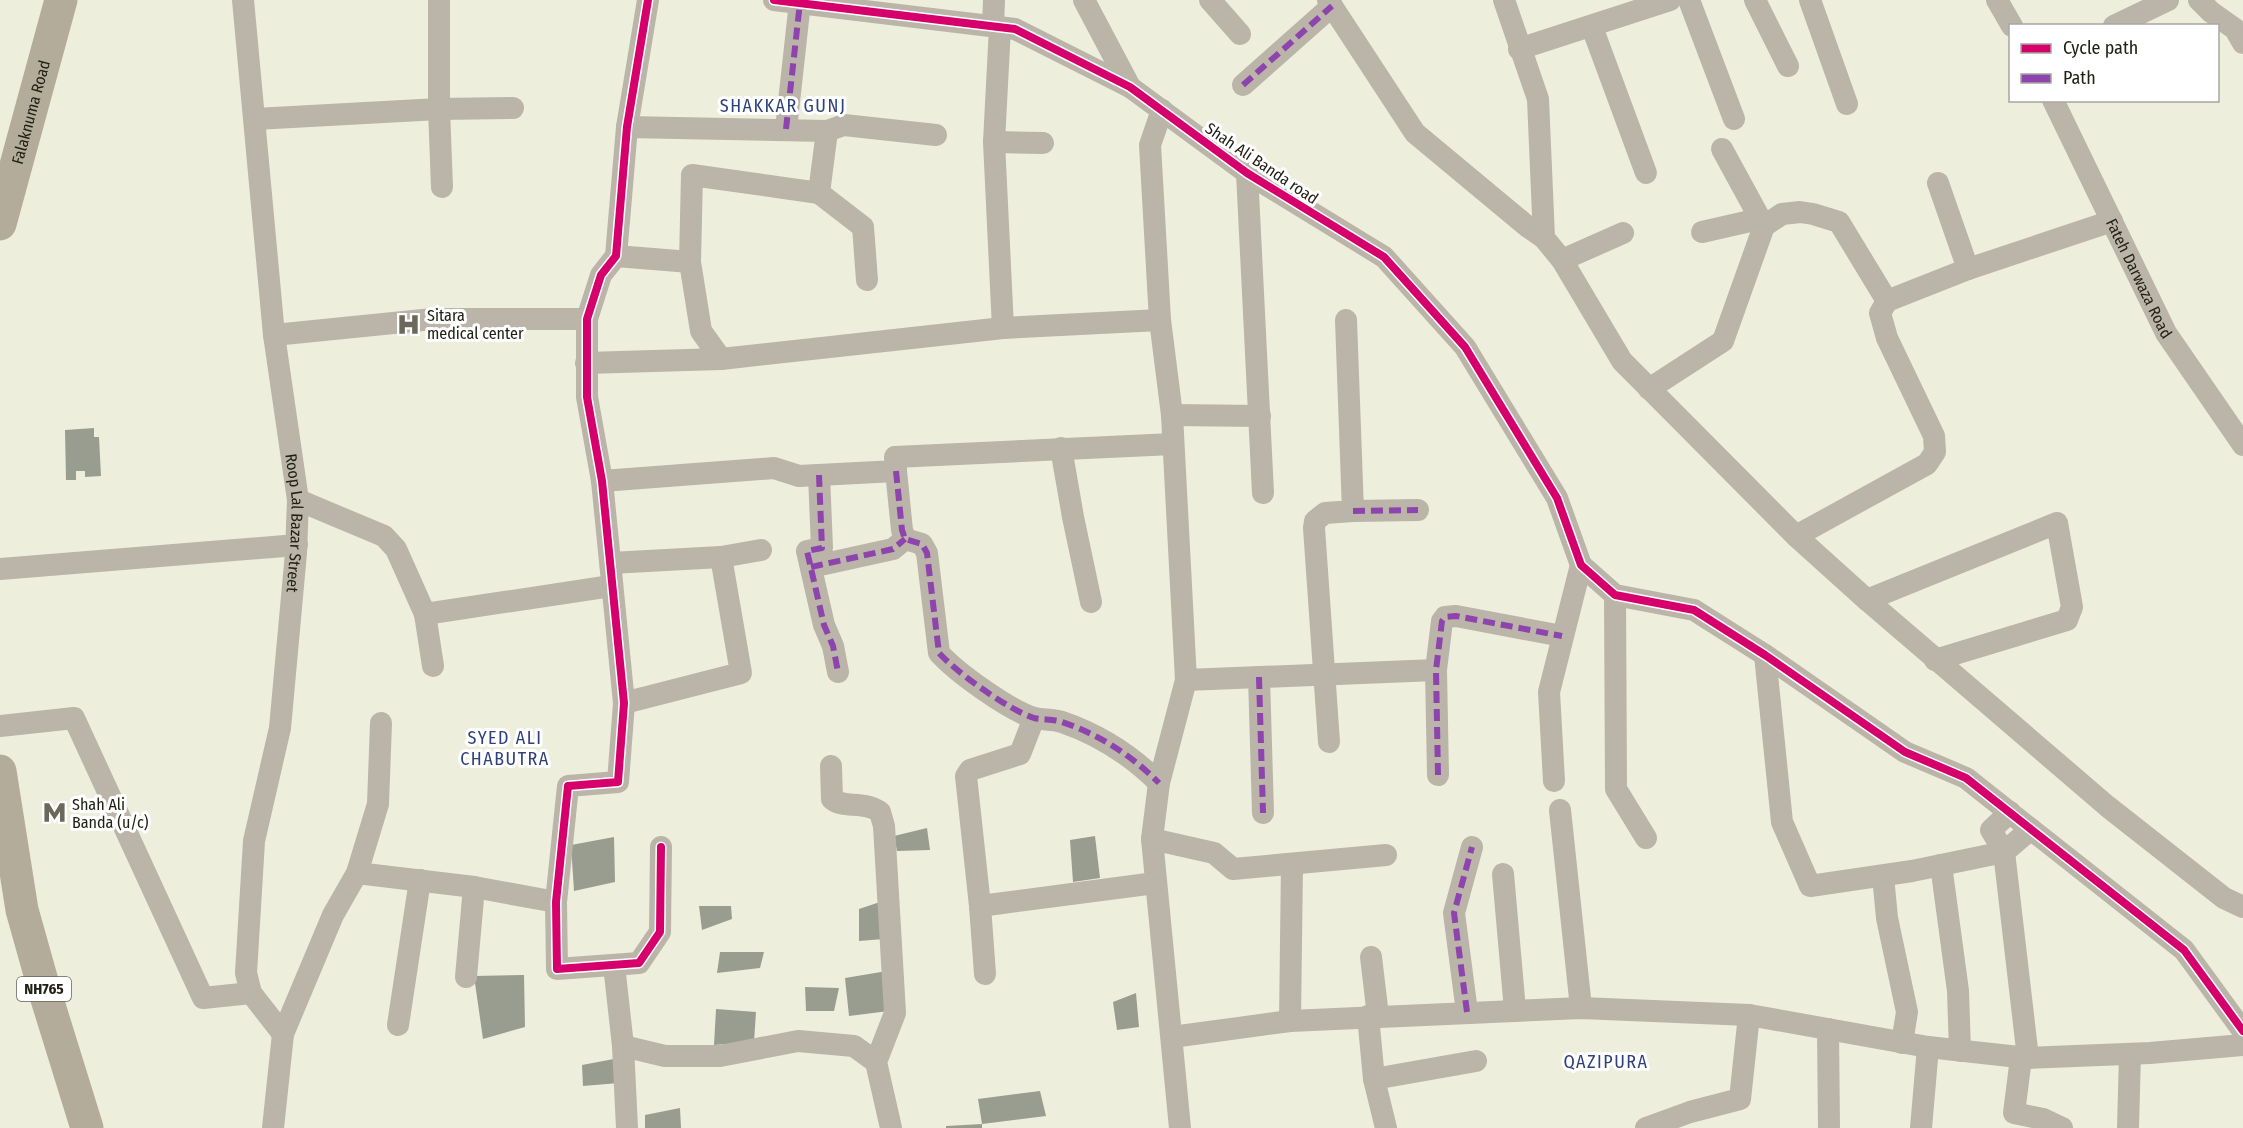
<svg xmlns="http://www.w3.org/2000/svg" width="2243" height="1128" font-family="'Fira Sans Condensed',sans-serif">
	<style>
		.building { fill: #999d90 }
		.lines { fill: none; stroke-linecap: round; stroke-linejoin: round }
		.minor { stroke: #bbb4a8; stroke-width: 22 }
		.trunk { stroke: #b3ac9b; stroke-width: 33 }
		.quiet { stroke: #8e44ad; stroke-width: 6; stroke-dasharray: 12 6; stroke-linecap: butt }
		.cycleway-casing { stroke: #fff; stroke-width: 11 }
		.cycleway { stroke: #d6006c; stroke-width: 8 }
		.labels { text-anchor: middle; stroke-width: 6; stroke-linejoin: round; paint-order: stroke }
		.shield { fill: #fff; stroke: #64635b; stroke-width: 1.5 }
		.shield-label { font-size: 15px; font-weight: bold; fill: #212015 }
		.street-label { font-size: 16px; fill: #212015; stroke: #fff }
		.poi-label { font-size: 16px; fill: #212015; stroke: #fff; text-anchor: start }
		.neighbourhood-label { font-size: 18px; letter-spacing: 1.5px; fill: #2f417b; stroke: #fff }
	</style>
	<rect width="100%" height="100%" fill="#eed"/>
	<path class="building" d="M94 428V437H99L101 476 85 477V471H76V480H66L65 430Z
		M927 828 930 850 897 851 894 836Z
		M1095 836 1100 878 1073 882 1070 840Z
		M614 837 615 882 574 891 571 845Z
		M889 899 884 939 859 941V909Z
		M699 906H731L732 919 702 930Z
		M720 952H764L760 968 717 973Z
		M887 971 889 1011 849 1016 845 978Z
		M524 975 525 1027 483 1039 474 976Z
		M805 987 839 988 834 1011H806Z
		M1136 993 1139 1027 1117 1030 1113 1002Z
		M716 1009 756 1012 754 1042 714 1045Z
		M619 1058V1083L583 1086 582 1065Z
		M1040 1091 1046 1116 982 1124V1128H946V1126L982 1124 978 1099Z
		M680 1108 681 1128H645V1115Z"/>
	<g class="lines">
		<g class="minor">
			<path id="s1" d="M243 0 274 335 298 500 296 553 280 728 254 841 246 973 251 993 283 1034"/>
			<path d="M439 0V109L442 187"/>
			<path d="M648 0 627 127 616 256 601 275 587 319V397L602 481 624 703 618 782 568 786 556 902 557 969 639 963 660 932 661 847"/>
			<path d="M774 0 1015 29 1130 87 1247 173 1384 257 1465 347 1557 498 1581 565 1615 595 1694 610 1765 655 1905 752 1966 778 2184 950 2243 1031"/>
			<path d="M1084 0 1130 87"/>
			<path d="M1210 0 1240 34"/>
			<path d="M1328 0 1415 133 1528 227 1544 238"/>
			<path d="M1504 0 1538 99 1544 238 1562 260 1622 361 1796 536 1867 600 2107 806 2224 898 2243 907"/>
			<path d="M1689 0 1734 119"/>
			<path d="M1755 0 1788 66"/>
			<path d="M1810 0 1847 104"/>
			<path d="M1997 0 2012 26"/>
			<path d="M2199 0 2211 12 2235 29 2243 43"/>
			<path d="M993 26 994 0"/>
			<path d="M2114 26 2168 0"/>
			<path d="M1000 27 994 142 1003 328"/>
			<path d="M1592 27 1646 173"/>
			<path d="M1519 49 1670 0"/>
			<path d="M1243 85 1332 6"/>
			<path id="s2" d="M2053 100 2166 333 2243 445"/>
			<path d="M1162 110 1150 145 1160 320 1172 415 1186 680 1159 783 1152 839 1180 1128"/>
			<path d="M255 119 439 109 513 108"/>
			<path d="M627 127 827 131 844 125 936 135"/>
			<path d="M786 129 800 2"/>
			<path d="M827 131 819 193 863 227 867 280"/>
			<path d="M994 142 1043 143"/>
			<path d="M1722 149 1764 226"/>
			<path d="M1247 173 1263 493"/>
			<path d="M1938 183 1968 269"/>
			<path d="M1702 232 1759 219"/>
			<path d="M616 256 690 262"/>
			<path d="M1562 260 1623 233"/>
			<path d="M274 335 433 319H587"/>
			<path d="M721 359 701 331 690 262 692 175 819 193"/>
			<path d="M586 363 721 359 1003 328 1160 320"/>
			<path d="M1649 389 1723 341 1764 226 1782 214 1800 212 1813 214 1839 222 1887 301"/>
			<path d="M1172 415 1260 416"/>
			<path d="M1061 448 1073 517 1091 602"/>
			<path d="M896 471 902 530 905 539 922 544 927 553 939 653C957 673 1009 710 1034 718 1043 720 1053 719 1062 722 1100 735 1131 755 1159 783"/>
			<path d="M819 475 822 548 807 551 824 625 833 646 838 672"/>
			<path d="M602 481 774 468 799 476 896 471 895 457 1173 444"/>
			<path d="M298 500 384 536 396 549 425 614 433 666"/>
			<path d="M1353 511 1418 510"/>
			<path d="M1796 536 1927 464 1935 452 1934 436 1887 338 1880 313 1887 301 1968 269 2112 221"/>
			<path d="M611 563 721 557 761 550"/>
			<path d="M811 567 893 549 905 539"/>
			<path d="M0 569 297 545"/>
			<path d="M1615 595 1616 789 1646 838"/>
			<path d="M1867 600 2057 523 2072 607 2067 620 1935 660"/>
			<path d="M425 614 611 586"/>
			<path d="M1765 655 1782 822 1810 886 1912 871 2004 852 2030 830"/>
			<path d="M1259 677 1263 813"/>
			<path d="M1186 680 1436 670"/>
			<path d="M624 703 741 673 721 557"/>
			<path d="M0 726 74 718 203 998 251 993"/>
			<path d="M1329 742 1314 528 1315 521 1325 513 1353 511 1346 320"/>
			<path d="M831 766 832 799C844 809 863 800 880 812L884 826 895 1013 876 1062 891 1128"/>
			<path d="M1438 775 1436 670 1442 621 1445 617 1456 616 1562 636"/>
			<path d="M1554 781 1549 692 1581 565"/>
			<path d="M1560 810 1581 1008"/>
			<path d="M2010 812 1991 830 2004 852 2028 1058"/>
			<path d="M1152 839 1214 853 1233 869 1386 855"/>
			<path d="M1941 865 1958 991 1960 1051"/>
			<path d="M357 873 474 887 556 902"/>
			<path d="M1503 874 1515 1010"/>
			<path d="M1883 876 1887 918 1907 1012 1902 1043"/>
			<path d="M980 906 1155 883"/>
			<path d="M1371 957 1378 1016"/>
			<path d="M614 965 623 1046 627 1128"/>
			<path d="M985 974 980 906 966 776 970 770 1020 754 1034 718"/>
			<path d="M466 977 474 887"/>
			<path d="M1467 1012 1454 913 1472 847"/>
			<path d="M1368 1016 1374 1079 1386 1128"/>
			<path d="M1290 1021 1292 864"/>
			<path d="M398 1025 420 880"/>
			<path d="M1828 1029 1829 1128"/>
			<path d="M1172 1037 1290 1021 1581 1008 1749 1015 1928 1047 2028 1058 2150 1053 2243 1045"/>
			<path d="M623 1046 665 1056H720L798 1041 854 1046 876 1062"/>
			<path d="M2021 1058 2014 1113 2043 1119 2062 1128"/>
			<path d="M1374 1079 1476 1061"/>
			<path d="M273 1128 283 1034 333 915 357 873 378 804 381 723"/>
			<path d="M1646 1128 1690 1112 1740 1099 1749 1015"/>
			<path d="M1921 1128 1928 1047"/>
			<path d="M2128 1128 2130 1054"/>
		</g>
		<g class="trunk">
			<path id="s3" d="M0 224 61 0"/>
			<path d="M0 771 22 910 47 999 87 1128"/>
		</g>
		<path class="quiet" d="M1243 85 1332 6
			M786 129 800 2
			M896 471 902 530 905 539 922 544 927 553 939 653C957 673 1009 710 1034 718 1043 720 1053 719 1062 722 1100 735 1131 755 1159 783
			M819 475 822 548 807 551 824 625 833 646 838 672
			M1353 511 1418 510
			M811 567 893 549 905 539
			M1259 677 1263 813
			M1438 775 1436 670 1442 621 1445 617 1456 616 1562 636
			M1467 1012 1454 913 1472 847"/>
		<defs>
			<path id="cycleway" d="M648 0 627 127 616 256 601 275 587 319V397L602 481 624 703 618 782 568 786 556 902 557 969 639 963 660 932 661 847
				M774 0 1015 29 1130 87 1247 173 1384 257 1465 347 1557 498 1581 565 1615 595 1694 610 1765 655 1905 752 1966 778 2184 950 2243 1031"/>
		</defs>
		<use href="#cycleway" class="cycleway-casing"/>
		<use href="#cycleway" class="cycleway"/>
	</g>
	<defs>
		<symbol id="hospital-bare" viewBox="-9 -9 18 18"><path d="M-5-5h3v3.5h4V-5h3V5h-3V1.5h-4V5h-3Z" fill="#69685b" stroke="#fff" stroke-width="2.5" paint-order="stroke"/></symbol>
		<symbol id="metro-bare" viewBox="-9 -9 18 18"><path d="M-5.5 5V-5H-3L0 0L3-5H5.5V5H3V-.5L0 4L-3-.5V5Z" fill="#69685b" stroke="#fff" stroke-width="2.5" paint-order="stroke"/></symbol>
	</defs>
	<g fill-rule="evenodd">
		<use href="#hospital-bare" x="392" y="308" width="33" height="33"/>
		<use href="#metro-bare" x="38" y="796" width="33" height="33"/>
	</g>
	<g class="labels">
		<rect class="shield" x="17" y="977" width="54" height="24" rx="4.5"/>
		<g class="shield-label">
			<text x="44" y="994">NH765</text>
		</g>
		<g class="street-label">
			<text dy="6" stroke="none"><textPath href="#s3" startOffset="116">Falaknuma Road</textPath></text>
			<text transform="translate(1262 163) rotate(34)" y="6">Shah Ali Banda road</text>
			<text dy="6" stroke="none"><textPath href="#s2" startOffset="198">Fateh Darwaza Road</textPath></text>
			<text dy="6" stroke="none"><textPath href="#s1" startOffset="526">Roop Lal Bazar Street</textPath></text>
		</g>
		<g class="poi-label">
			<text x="427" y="321">Sitara<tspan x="427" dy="18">medical center</tspan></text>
			<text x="72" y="810">Shah Ali<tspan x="72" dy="18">Banda (u/c)</tspan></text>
		</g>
		<g class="neighbourhood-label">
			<text x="783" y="112">SHAKKAR GUNJ</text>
			<text x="505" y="744">SYED ALI<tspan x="505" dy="21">CHABUTRA</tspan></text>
			<text x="1606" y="1068">QAZIPURA</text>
		</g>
	</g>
	<rect x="2009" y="24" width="210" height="78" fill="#ffffff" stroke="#a6a6a1" stroke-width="1.5"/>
	<rect x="2021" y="44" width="30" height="9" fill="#d6006c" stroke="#a6a6a1" stroke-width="1.5"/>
	<text x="2063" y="54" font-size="18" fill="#212015">Cycle path</text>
	<rect x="2021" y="74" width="30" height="9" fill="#8e44ad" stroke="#a6a6a1" stroke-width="1.5"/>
	<text x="2063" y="84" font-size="18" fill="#212015">Path</text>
</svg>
